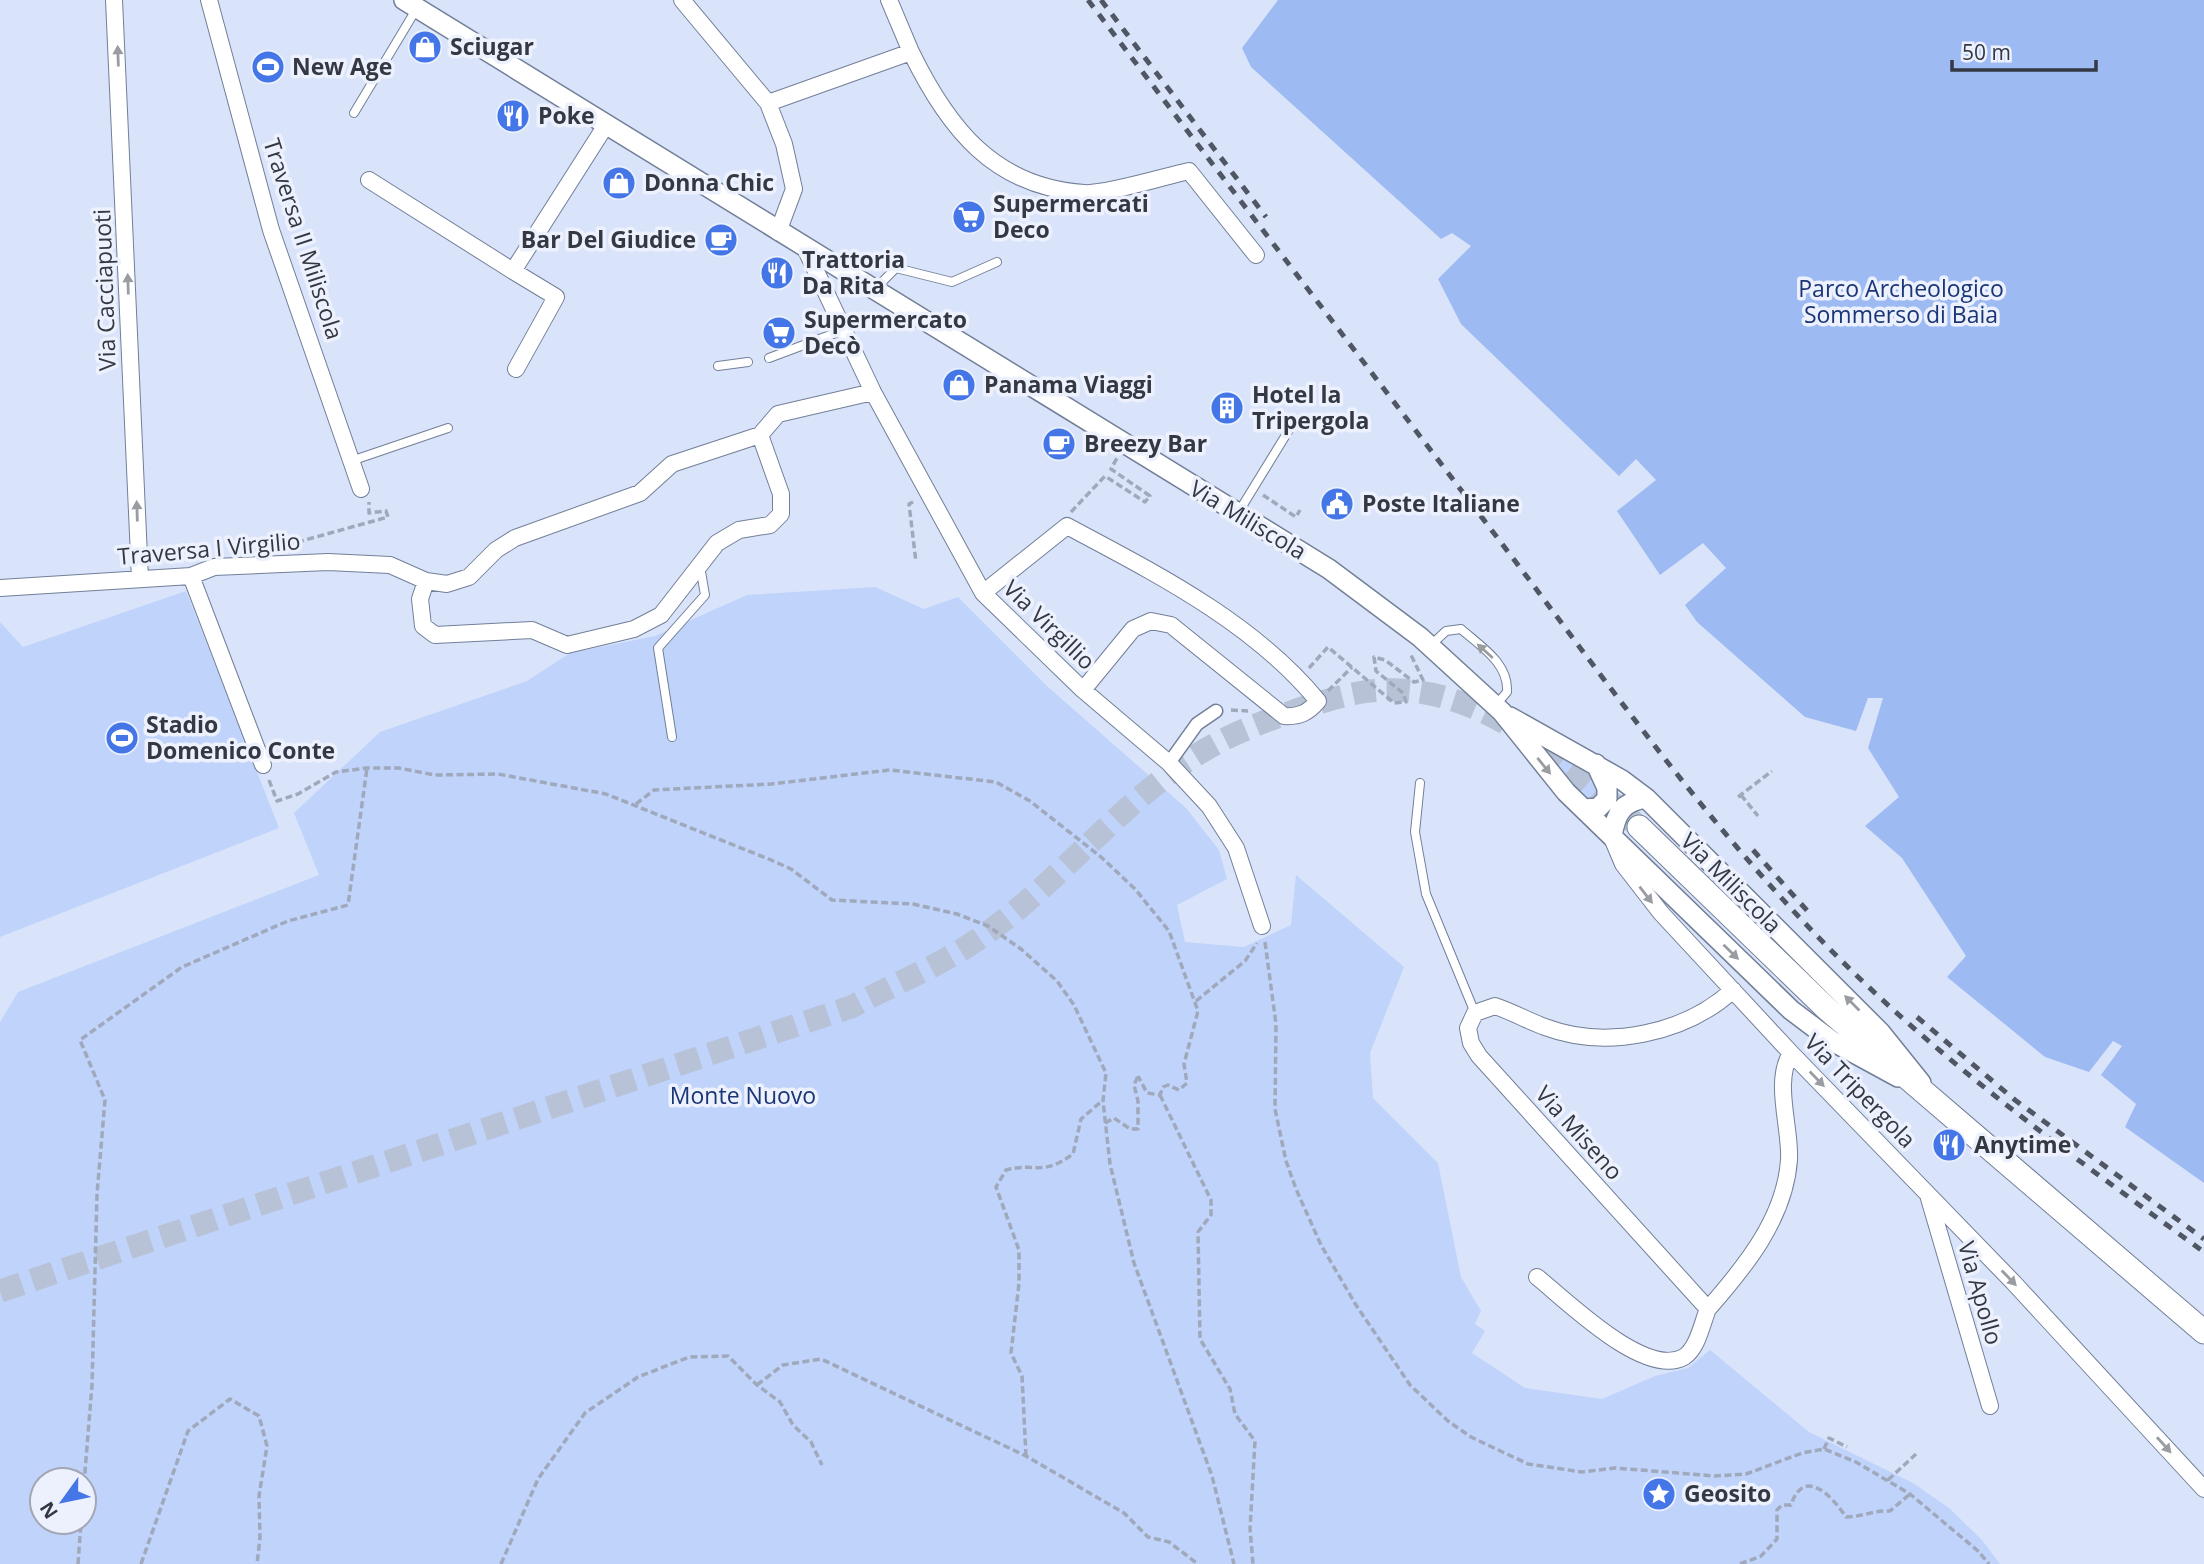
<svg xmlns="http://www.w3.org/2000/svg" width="2204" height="1564" font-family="'Open Sans',sans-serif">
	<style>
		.green { fill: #bfd3fb; fill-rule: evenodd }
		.water { fill: #9ebaf2 }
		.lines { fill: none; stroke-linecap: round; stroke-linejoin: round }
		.secondary-tunnel { stroke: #b8c2d6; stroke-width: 23; stroke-dasharray: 23 11; stroke-linecap: butt }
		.service-casing { stroke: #727f98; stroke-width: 10 }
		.pedestrian-casing { stroke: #727f98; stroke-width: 15 }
		.minor-casing { stroke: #727f98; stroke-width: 18 }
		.tertiary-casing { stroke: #727f98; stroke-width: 22 }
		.secondary-casing { stroke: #727f98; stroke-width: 25 }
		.path { stroke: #a0a8bb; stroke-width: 3.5; stroke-dasharray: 7 3.5; stroke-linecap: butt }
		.service { stroke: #fff; stroke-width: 8 }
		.pedestrian { stroke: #fff; stroke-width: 12 }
		.minor { stroke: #fff; stroke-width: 16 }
		.tertiary { stroke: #fff; stroke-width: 19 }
		.secondary { stroke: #fff; stroke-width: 23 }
		.rail { stroke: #505663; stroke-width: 5; stroke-dasharray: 9 9; stroke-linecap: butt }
		.oneway { fill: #999ca1 }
		.labels { text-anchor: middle; stroke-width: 7; stroke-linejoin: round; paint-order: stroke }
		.poi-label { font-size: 23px; font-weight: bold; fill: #333843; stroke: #ecf1fd; text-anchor: start }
		.street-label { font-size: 23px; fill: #333843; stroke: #ecf1fd }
		.park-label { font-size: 23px; fill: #1a3677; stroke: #ecf1fd }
	</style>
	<rect width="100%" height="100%" fill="#d9e4fb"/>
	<path class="green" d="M875 587 924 609 958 597 1048 687 1186 808 1219 850 1227 879 1177 905 1185 942 1244 947 1291 925 1296 875 1404 967 1370 1053 1373 1098 1438 1163 1461 1277 1481 1311 1475 1324 1485 1331 1472 1353 1525 1388 1602 1399 1655 1376 1688 1368 1710 1350 1809 1432 1913 1483 1949 1508 1982 1540 2000 1564H0V1022L18 992 319 875 294 813 380 732 527 681 570 653 655 636 747 595ZM42 1480H84V1522H42Z
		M186 591 279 828 0 937V622L23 647Z
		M1561 755C1580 766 1594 773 1601 795L1591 801 1558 766 1556 760Z"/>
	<path class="water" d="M1278 0H2204V1183L2125 1127 2136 1104 2101 1075 2122 1046 2113 1041 2089 1072 2045 1057 1947 977 1966 956 1902 858 1865 826 1899 797 1868 748 1883 698H1868L1856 731 1805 717 1697 622 1685 605 1726 568 1703 543 1660 575 1617 511 1656 480 1636 459 1619 476 1461 324 1438 279 1471 246 1452 233 1441 239 1251 67 1242 48Z"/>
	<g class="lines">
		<path class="secondary-tunnel" d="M0 1291 851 1007C892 985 939 966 977 940 1046 893 1099 828 1165 777 1206 745 1242 729 1291 712 1314 704 1339 696 1363 692 1471 675 1565 760 1639 827"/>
		<defs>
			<path id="service" d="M354 113 417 8
				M876 288 896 268 952 282 997 262
				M769 358 841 331
				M718 366 748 362
				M351 461 448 428
				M1238 513 1289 430
				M1431 645 1446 631 1461 629C1480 646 1509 663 1507 692L1495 706
				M672 737 658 648 705 595 700 566
				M1420 783 1415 832 1426 894 1475 1013"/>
			<path id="pedestrian" d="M1169 763 1197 724 1216 711"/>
			<path id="minor" d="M114 0 140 579
				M209 0 271 230 361 489
				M682 0 768 103 911 52C948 128 994 187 1084 193 1104 195 1166 176 1189 171L1256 255
				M889 0 911 52
				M768 103 784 144 794 189 778 232
				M369 180 513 271
				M805 248 873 392 983 593 1083 690 1169 763 1209 806 1236 848 1262 926
				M516 369 556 297 513 271 606 125
				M191 576 263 765
				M426 581 420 599 423 626 435 635 532 630 567 645 634 629 661 615 717 543 739 530 770 525 781 514V494L760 435
				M0 588 191 576 214 567 328 562 390 565 426 581 447 584 469 577 496 550 515 538 640 493 672 464 760 435 778 414 873 392
				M983 593 1067 526C1155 573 1253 622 1318 701 1308 713 1299 717 1284 716L1171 625 1151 621 1133 629 1083 690
				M1612 838 1623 864 1661 913 1791 1053 2013 1282 2204 1489
				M1928 1195 1990 1406
				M1537 1277C1566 1300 1645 1379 1684 1357 1698 1348 1702 1323 1708 1309L1479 1056 1471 1043 1468 1028 1475 1013 1495 1006C1513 1012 1528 1021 1545 1027 1606 1050 1685 1034 1733 990
				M1708 1309C1745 1267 1785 1218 1789 1160 1791 1128 1773 1082 1791 1053"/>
			<path id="tertiary" d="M404 0 1329 569 1420 637 1502 712 1566 792 1791 1010 1832 1041 1898 1077
				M1510 717 1622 780 1646 798 1880 1032 1921 1083
				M1584 809 1598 808 1607 799V788L1596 764
				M1612 836C1616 813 1622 802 1646 798"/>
			<path id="secondary" d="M1639 827 1826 1008 2204 1332"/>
		</defs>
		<use href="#service" class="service-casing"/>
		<use href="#pedestrian" class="pedestrian-casing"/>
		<use href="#minor" class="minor-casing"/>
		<use href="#tertiary" class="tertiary-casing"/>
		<use href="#secondary" class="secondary-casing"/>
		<path class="path" d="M1263 495 1296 517 1300 510
			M913 502 909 504 916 562
			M1071 512 1105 476 1145 502 1150 496 1111 469 1117 458
			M287 545 388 517 386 511 369 513V502
			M1309 668 1328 647 1394 703 1406 702 1403 693 1376 671 1374 657 1385 660 1414 682 1423 680 1411 655
			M1328 691 1352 667
			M1231 710 1248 711
			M269 780 277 801 298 794 336 772 367 768H399L435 775 498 774 606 794 771 860 791 869 832 900 913 904 957 914 988 926 1021 949 1057 981 1074 1005 1106 1073 1103 1101 1110 1164 1134 1263 1212 1476 1234 1564
			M1741 795 1758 816
			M1738 797 1772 771
			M636 804 654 790 771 784 890 770 996 782 1030 801 1101 857 1135 889 1169 931 1198 1011 1184 1064 1187 1083 1179 1090 1168 1085 1163 1087 1160 1095 1147 1093 1138 1076
			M1265 942 1276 1024 1275 1109 1286 1161 1296 1189 1321 1245 1356 1305 1410 1385 1448 1421 1471 1437 1528 1464 1582 1472 1615 1468 1715 1476 1746 1474 1802 1453 1824 1449 1856 1462 1910 1494 1978 1551 1989 1564
			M1196 1001 1245 961 1257 943
			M1160 1095 1211 1200V1215L1198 1232 1200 1339 1230 1389 1235 1414 1255 1441 1250 1529 1253 1564
			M1105 1123 1114 1118 1130 1129H1138V1101L1134 1085 1138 1076
			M757 1385 783 1365 821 1359 1026 1456 1124 1513 1148 1537 1169 1542 1198 1564
			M1824 1449 1829 1438 1847 1447
			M1026 1456 1022 1376 1011 1353 1019 1283V1250L996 1187 1006 1170C1038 1162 1041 1177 1073 1154L1081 1119 1102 1101
			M1888 1480 1916 1454
			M84 1484 92 1385 97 1194 105 1100 80 1040 182 967 288 921 348 905 367 768
			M78 1564 81 1522
			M141 1564 188 1431 230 1399 259 1416 267 1446 259 1496 260 1538 257 1564
			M501 1564 538 1479 585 1413 638 1377 689 1357 728 1356 757 1385 780 1402 793 1425 811 1442 822 1465
			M1740 1564 1761 1556 1777 1539V1510L1782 1505H1791C1804 1466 1832 1496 1846 1517 1862 1517 1873 1510 1890 1511L1910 1494"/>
		<use href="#service" class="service"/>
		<use href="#pedestrian" class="pedestrian"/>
		<use href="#minor" class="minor"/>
		<use href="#tertiary" class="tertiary"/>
		<use href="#secondary" class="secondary"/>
		<path class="rail" d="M1088 0C1228 185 1369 369 1509 553 1618 697 1723 846 1853 972 1961 1077 2083 1164 2204 1252
			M1101 0 1266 217
			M1753 850 1811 915
			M1917 1017 2015 1100 2204 1239"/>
	</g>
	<defs><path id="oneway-solid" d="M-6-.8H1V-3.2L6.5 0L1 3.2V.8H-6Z" transform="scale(1.75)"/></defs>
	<g class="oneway">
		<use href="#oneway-solid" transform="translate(118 56) rotate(-92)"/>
		<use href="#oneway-solid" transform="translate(128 284) rotate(-92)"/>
		<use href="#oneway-solid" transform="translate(137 511) rotate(-92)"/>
		<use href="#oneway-solid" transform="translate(1485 651) rotate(-138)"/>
		<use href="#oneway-solid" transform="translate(1544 766) rotate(51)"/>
		<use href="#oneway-solid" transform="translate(1646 895) rotate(52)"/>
		<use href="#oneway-solid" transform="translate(1731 952) rotate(44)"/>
		<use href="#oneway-solid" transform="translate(1852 1003) rotate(-135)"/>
		<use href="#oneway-solid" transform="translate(1817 1079) rotate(46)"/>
		<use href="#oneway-solid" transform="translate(2009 1278) rotate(46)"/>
		<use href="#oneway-solid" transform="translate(2164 1445) rotate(48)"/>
	</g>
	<defs>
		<symbol id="shop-disc" viewBox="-11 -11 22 22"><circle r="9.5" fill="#4576e7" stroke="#ecf1fd"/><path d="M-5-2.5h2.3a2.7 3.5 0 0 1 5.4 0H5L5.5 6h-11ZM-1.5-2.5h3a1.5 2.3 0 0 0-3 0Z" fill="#fff"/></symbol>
		<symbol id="stadium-disc" viewBox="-11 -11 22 22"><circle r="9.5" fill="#4576e7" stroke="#ecf1fd"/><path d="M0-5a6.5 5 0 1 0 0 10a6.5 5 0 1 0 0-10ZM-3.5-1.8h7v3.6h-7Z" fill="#fff"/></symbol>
		<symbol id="restaurant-disc" viewBox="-11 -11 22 22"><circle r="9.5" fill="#4576e7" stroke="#ecf1fd"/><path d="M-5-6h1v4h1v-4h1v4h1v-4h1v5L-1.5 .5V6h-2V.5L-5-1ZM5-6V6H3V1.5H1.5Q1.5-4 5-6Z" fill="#fff"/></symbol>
		<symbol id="supermarket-disc" viewBox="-11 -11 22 22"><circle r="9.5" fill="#4576e7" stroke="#ecf1fd"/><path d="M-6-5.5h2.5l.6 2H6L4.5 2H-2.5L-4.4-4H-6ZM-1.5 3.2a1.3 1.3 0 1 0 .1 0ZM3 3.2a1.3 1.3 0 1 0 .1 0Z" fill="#fff"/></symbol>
		<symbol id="cafe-disc" viewBox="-11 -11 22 22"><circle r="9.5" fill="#4576e7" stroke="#ecf1fd"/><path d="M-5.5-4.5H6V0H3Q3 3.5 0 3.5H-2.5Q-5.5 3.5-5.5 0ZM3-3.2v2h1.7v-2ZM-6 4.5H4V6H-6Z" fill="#fff"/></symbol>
		<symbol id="building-disc" viewBox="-11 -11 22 22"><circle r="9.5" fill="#4576e7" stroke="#ecf1fd"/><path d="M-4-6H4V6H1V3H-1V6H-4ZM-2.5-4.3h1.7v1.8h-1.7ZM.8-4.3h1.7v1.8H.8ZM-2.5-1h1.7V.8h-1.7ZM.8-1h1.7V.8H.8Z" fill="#fff"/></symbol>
		<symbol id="civic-disc" viewBox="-11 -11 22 22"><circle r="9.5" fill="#4576e7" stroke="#ecf1fd"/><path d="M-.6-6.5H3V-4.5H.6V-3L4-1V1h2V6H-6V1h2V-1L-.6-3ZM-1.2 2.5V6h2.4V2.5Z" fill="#fff"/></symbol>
		<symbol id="sight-disc" viewBox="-11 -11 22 22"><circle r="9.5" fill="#4576e7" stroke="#ecf1fd"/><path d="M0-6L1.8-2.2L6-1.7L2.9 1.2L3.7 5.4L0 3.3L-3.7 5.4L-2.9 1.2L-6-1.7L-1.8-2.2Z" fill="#fff"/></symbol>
	</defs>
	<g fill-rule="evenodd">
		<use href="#shop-disc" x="406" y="28" width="38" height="38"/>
		<use href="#stadium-disc" x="249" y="48" width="38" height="38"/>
		<use href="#restaurant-disc" x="494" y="97" width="38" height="38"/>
		<use href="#shop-disc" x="600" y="164" width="38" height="38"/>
		<use href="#supermarket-disc" x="950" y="198" width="38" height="38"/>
		<use href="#cafe-disc" x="702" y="221" width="38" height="38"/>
		<use href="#restaurant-disc" x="758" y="254" width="38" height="38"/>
		<use href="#supermarket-disc" x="760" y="314" width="38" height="38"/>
		<use href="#shop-disc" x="940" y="366" width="38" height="38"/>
		<use href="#building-disc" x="1208" y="389" width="38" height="38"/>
		<use href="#cafe-disc" x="1040" y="425" width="38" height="38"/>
		<use href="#civic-disc" x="1318" y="485" width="38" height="38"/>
		<use href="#stadium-disc" x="103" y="719" width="38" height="38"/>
		<use href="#restaurant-disc" x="1930" y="1126" width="38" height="38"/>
		<use href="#sight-disc" x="1640" y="1475" width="38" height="38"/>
	</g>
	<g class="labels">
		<g class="poi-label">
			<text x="450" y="55">Sciugar</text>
			<text x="292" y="75">New Age</text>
			<text x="538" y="124">Poke</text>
			<text x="644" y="191">Donna Chic</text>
			<text x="993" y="212">Supermercati<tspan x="993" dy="26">Deco</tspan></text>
			<text x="696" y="248" text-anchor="end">Bar Del Giudice</text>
			<text x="802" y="268">Trattoria<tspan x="802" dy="26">Da Rita</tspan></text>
			<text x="804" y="328">Supermercato<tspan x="804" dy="26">Decò</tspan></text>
			<text x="984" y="393">Panama Viaggi</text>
			<text x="1252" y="403">Hotel la<tspan x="1252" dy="26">Tripergola</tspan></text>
			<text x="1084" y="452">Breezy Bar</text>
			<text x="1362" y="512">Poste Italiane</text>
			<text x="146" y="733">Stadio<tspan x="146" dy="26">Domenico Conte</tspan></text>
			<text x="1974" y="1153">Anytime</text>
			<text x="1684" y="1502">Geosito</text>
		</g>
		<g class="street-label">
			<text transform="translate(303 239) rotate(72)" y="8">Traversa II Miliscola</text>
			<text transform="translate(105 290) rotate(-92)" y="8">Via Cacciapuoti</text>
			<text transform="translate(1248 520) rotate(31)" y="8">Via Miliscola</text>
			<text transform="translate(209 549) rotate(-5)" y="8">Traversa I Virgilio</text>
			<text transform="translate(1049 625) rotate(44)" y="8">Via Virgillio</text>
			<text transform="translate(1731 883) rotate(45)" y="8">Via Miliscola</text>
			<text transform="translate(1860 1091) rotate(46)" y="8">Via Tripergola</text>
			<text transform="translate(1579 1133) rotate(48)" y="8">Via Miseno</text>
			<text transform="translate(1980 1293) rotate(74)" y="8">Via Apollo</text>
		</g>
		<g class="park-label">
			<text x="1901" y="297">Parco Archeologico<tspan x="1901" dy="26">Sommerso di Baia</tspan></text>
			<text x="743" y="1104">Monte Nuovo</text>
		</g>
	</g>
	<g transform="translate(63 1501) rotate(237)"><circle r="33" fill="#ecf1fd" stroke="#a2a7b3" stroke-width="2"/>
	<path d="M0-5L12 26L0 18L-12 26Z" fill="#4576e7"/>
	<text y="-10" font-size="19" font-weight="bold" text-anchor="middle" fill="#333843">N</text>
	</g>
	<path d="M1952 60v10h144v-10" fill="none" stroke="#333843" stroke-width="3.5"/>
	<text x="1962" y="60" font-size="21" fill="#333843" stroke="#ecf1fd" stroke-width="5" paint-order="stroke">50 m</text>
</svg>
